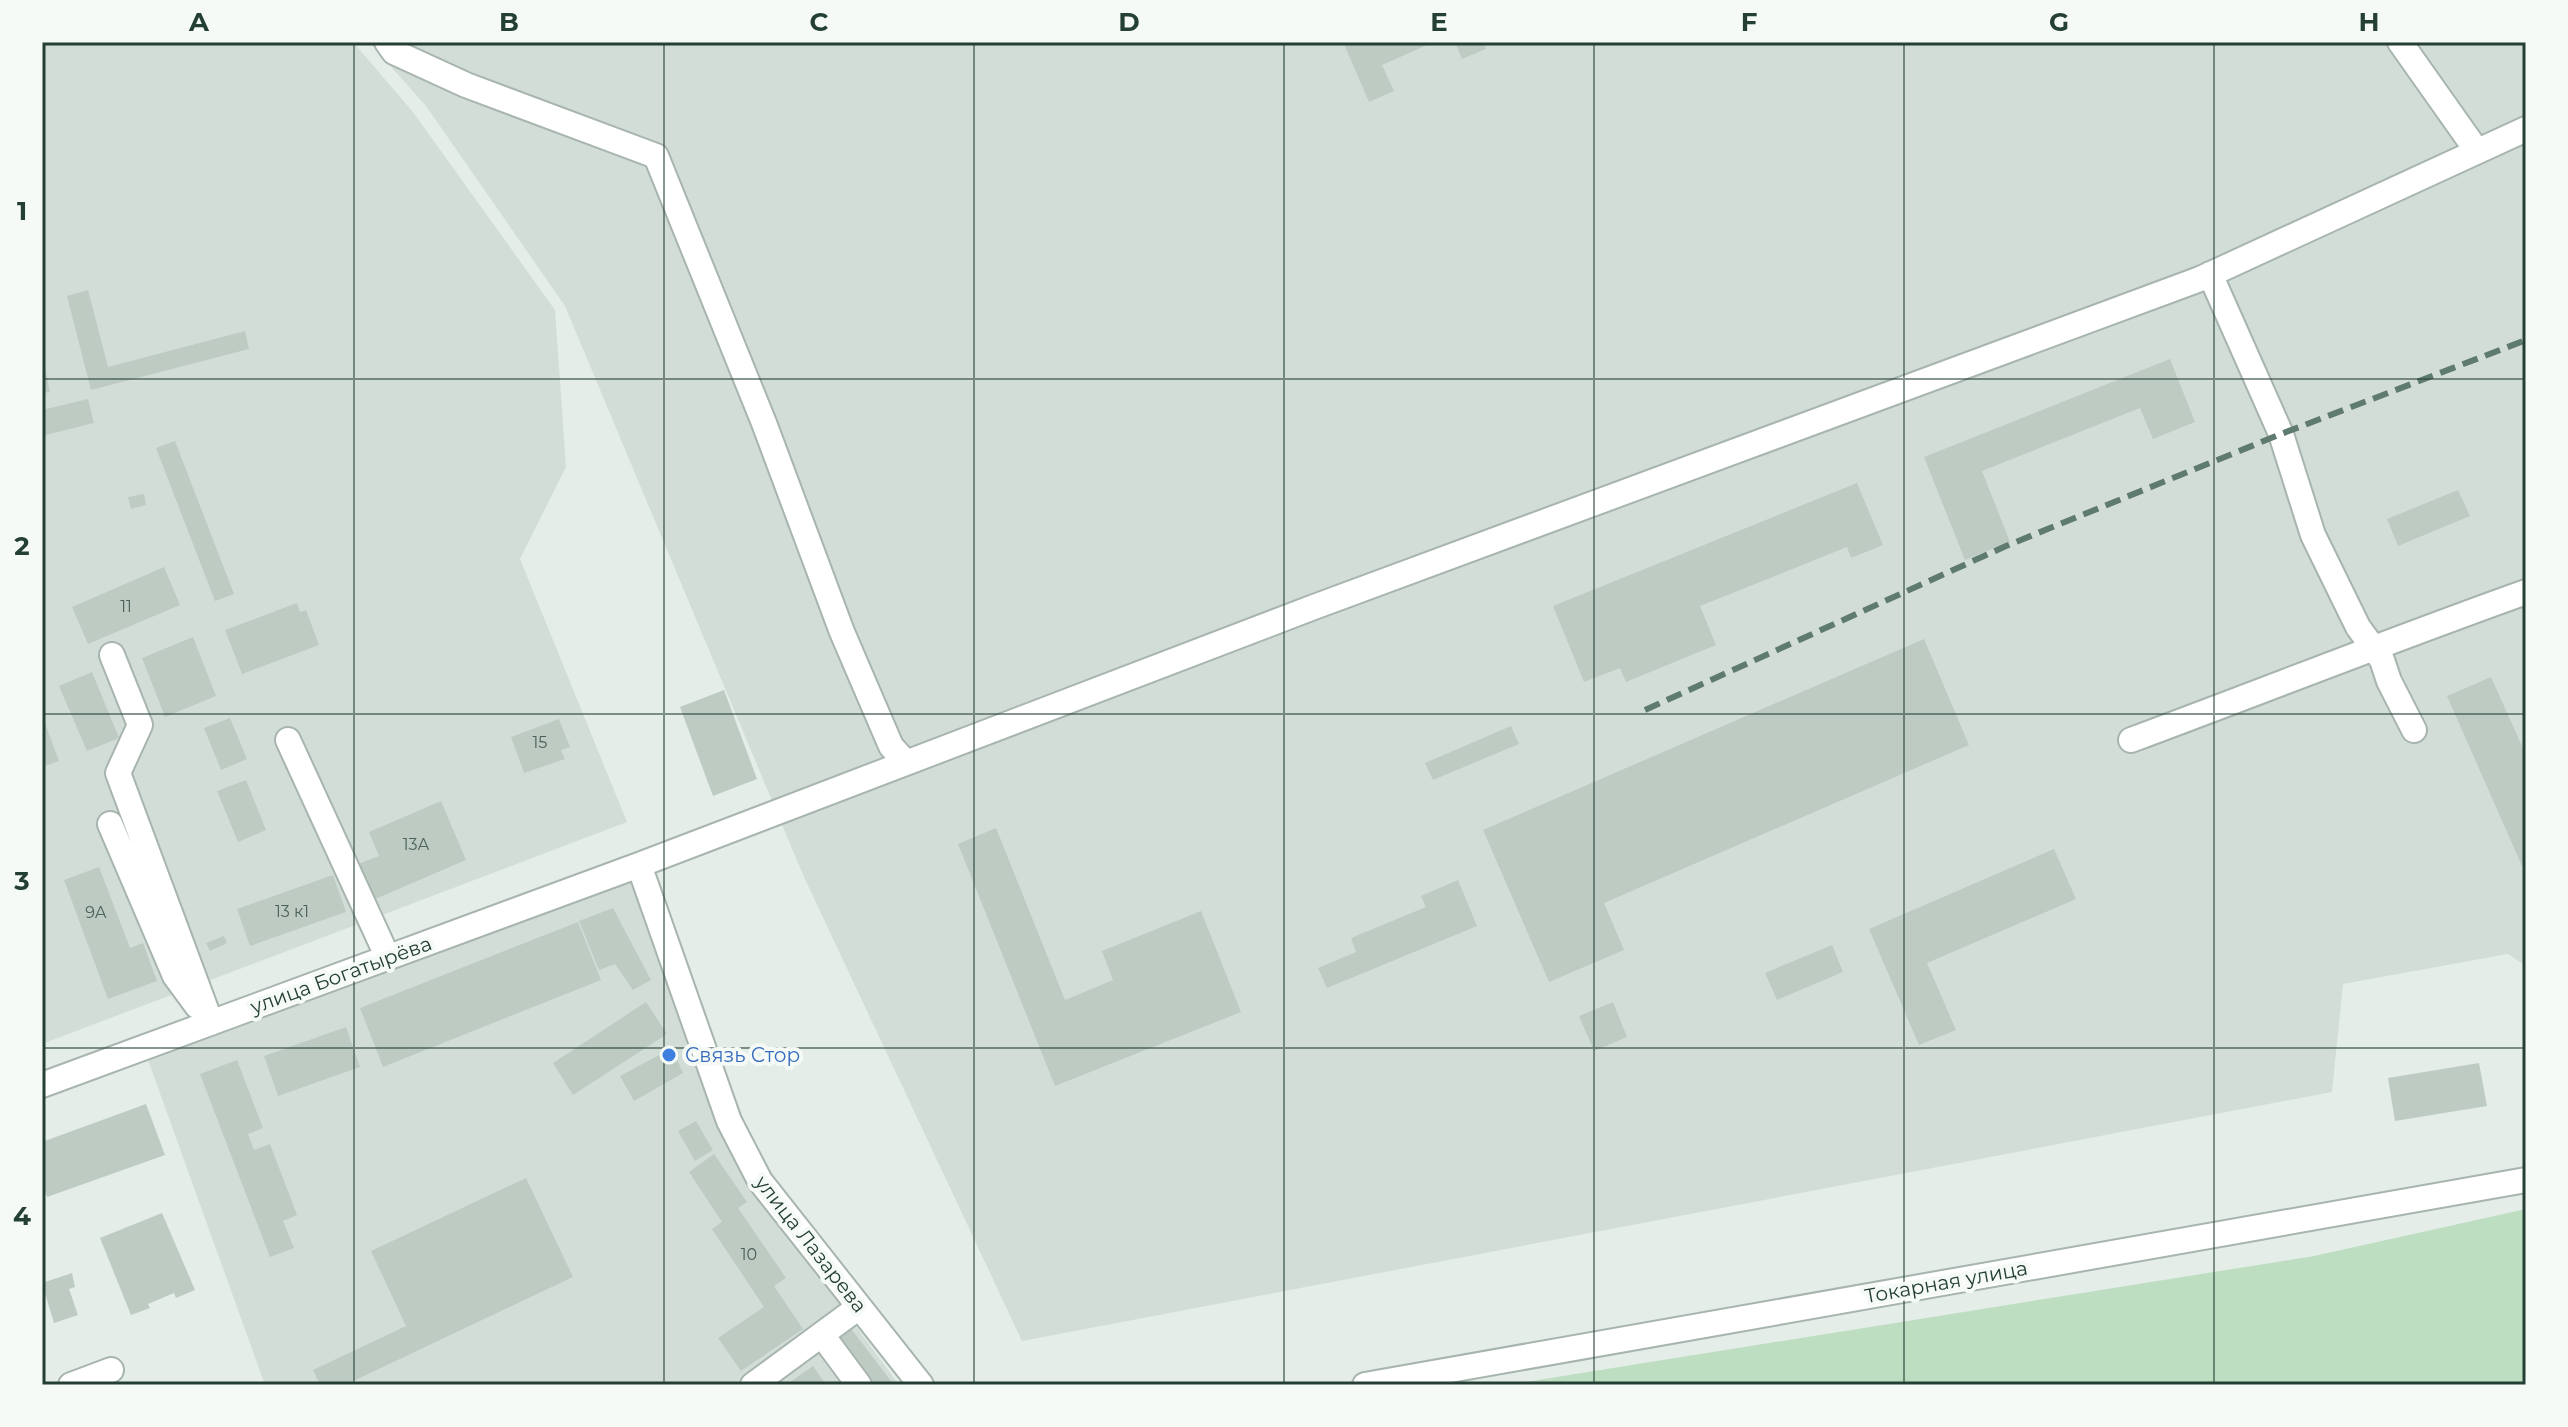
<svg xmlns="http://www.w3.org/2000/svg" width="2568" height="1427" font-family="Montserrat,sans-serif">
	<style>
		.built { fill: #d3ddd7 }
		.green { fill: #bedec2 }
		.building { fill: #bdcbc3 }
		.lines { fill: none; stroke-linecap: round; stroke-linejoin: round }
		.minor-casing { stroke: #a7b5ae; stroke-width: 28 }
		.minor { stroke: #fff; stroke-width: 24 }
		.rail { stroke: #5f7a6f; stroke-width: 6; stroke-dasharray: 16 8; stroke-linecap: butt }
		.grid { fill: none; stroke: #243f34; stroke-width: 2; stroke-opacity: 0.55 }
		.shop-dot { fill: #3f7fe0; stroke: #f5faf7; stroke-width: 3 }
		.labels { text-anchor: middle; stroke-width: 8; stroke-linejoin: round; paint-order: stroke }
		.number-label { font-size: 16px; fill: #4a6258 }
		.street-label { font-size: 20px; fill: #243f34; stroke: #f5faf7 }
		.shop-label { font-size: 20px; fill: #366cbe; stroke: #f5faf7; text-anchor: start }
		.neatline { fill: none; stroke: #243f34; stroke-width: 3 }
		.grid-label { font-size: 26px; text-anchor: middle; font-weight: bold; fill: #243f34 }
	</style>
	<rect width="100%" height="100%" fill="#e4ede8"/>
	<path class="built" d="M42 42H353L413 112 555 310 566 467 520 559 627 822 42 1044Z
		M369 42H2526V966L2508 954 2343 984 2332 1092 1022 1341 804 877 565 306 426 106Z
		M632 879 750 1182 899 1385H265L148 1060Z"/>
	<path class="green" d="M2526 1209V1385H1507L2314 1256Z"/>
	<path class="building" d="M1349 42H1434L1382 65 1394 91 1369 102 1344 44Z
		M1455 42H1483L1486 49 1462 59Z
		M88 290 108 367 245 331 249 349 91 390 67 296Z
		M42 353 50 392 42 393Z
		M2170 359 2195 422 2153 439 2140 408 1982 471 2010 542 1965 560 1924 457Z
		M88 399 94 423 42 436V410Z
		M175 441 234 594 215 601 156 448Z
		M1857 483 1883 545 1851 558 1847 547 1700 606 1716 645 1626 682 1620 668 1584 682 1553 606Z
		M2458 490 2470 516 2398 546 2387 519Z
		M144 494 146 505 131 509 128 497Z
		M164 567 180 605 88 644 72 607Z
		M297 603 300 612 306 610 319 645 242 674 225 630Z
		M193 637 216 696 165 717 142 658Z
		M1924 639 1969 745 1604 903 1624 950 1549 982 1483 830Z
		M92 672 119 738 87 751 59 686Z
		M2491 677 2526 755V864L2522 866 2447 696Z
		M724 690 757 779 713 796 680 707Z
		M42 715 59 761 42 767Z
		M230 718 247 759 221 770 204 728Z
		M559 719 570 747 561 750 565 759 524 773 511 737Z
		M1511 726 1519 744 1433 780 1425 763Z
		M246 780 266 830 238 842 217 791Z
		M441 801 466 860 373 900 358 864 379 856 369 832Z
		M996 828 1065 1000 1113 980 1102 951 1201 911 1241 1012 1055 1086 958 844Z
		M2054 849 2076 899 1927 963 1956 1030 1919 1045 1869 929Z
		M99 867 130 948 143 943 157 981 108 999 64 880Z
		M333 875 346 912 250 946 237 909Z
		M1458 880 1477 926 1327 988 1318 968 1356 952 1351 938 1426 907 1421 896Z
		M613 908 651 980 633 990 615 964 599 970 579 921Z
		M578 922 601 980 383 1067 360 1008Z
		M224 936 227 943 210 951 206 943Z
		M1832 945 1843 972 1777 1000 1765 973Z
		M646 1002 667 1034 573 1095 553 1063Z
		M1613 1002 1627 1037 1594 1051 1579 1016Z
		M346 1027 360 1067 278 1096 264 1056Z
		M672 1048 683 1073 634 1101 620 1076Z
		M237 1060 263 1128 248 1134 254 1150 270 1144 297 1215 283 1221 294 1248 270 1257 200 1074Z
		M2479 1063 2487 1106 2395 1121 2388 1078Z
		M146 1104 165 1155 47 1197 42 1182V1142Z
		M696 1121 713 1150 695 1161 678 1131Z
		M714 1154 747 1202 738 1208 786 1278 774 1286 803 1329 741 1371 718 1338 764 1307 712 1229 722 1222 689 1172Z
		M526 1178 573 1277 345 1385H320L313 1370 406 1326 371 1251Z
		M162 1213 195 1290 176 1298 174 1293 148 1304 150 1308 131 1315 100 1238Z
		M72 1273 75 1287 69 1289 78 1315 54 1323 42 1283Z
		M849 1326 894 1385H871L835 1337Z
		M813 1366 826 1385H786Z"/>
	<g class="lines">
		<defs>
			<path id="minor" d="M387 42 394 52 466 85 656 156 764 423 842 632 891 746 906 763
				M2400 42 2477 151
				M2210 274 2281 434 2313 535 2358 627 2382 660 2389 681 2414 730
				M112 655 140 725 118 773 211 1023
				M288 740 388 958
				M2131 740C2263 691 2394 639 2526 592
				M110 824 175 976 197 1006
				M639 865 729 1121 760 1181 921 1385
				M42 1085 639 865 1314 607 2200 279 2526 129
				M822 1335 859 1385
				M71 1385 111 1370
				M753 1385 859 1307
				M1365 1385 2526 1180"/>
		</defs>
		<use href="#minor" class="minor-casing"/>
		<use href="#minor" class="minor"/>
		<path class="rail" d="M1645 710 2006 546 2281 434 2526 340"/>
	</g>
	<path class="grid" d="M354 42V1385M664 42V1385M974 42V1385M1284 42V1385M1594 42V1385M1904 42V1385M2214 42V1385M42 379H2526M42 714H2526M42 1048H2526"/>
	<circle class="shop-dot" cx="669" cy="1055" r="8"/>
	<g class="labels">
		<g class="number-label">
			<text x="126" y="612">11</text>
			<text x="540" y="748">15</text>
			<text x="416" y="850">13А</text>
			<text x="292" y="917">13 к1</text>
			<text x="96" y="918">9А</text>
			<text x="749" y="1260">10</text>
		</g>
		<g class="street-label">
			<text transform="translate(341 975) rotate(-20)" y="7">улица Богатырёва</text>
			<text transform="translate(811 1244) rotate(52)" y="7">улица Лазарева</text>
			<text transform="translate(1946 1282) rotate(-10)" y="7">Токарная улица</text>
		</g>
		<g class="shop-label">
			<text x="685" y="1062">Связь Стор</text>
		</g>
	</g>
	<rect width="2568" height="1427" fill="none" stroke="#f5faf7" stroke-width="88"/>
	<rect x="44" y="44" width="2480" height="1339" class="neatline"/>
	<g class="grid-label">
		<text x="199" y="31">A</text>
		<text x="509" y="31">B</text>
		<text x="819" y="31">C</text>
		<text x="1129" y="31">D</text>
		<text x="1439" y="31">E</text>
		<text x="1749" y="31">F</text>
		<text x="2059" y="31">G</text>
		<text x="2369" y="31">H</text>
		<text x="22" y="220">1</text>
		<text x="22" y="555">2</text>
		<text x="22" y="890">3</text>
		<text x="22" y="1225">4</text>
	</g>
</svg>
